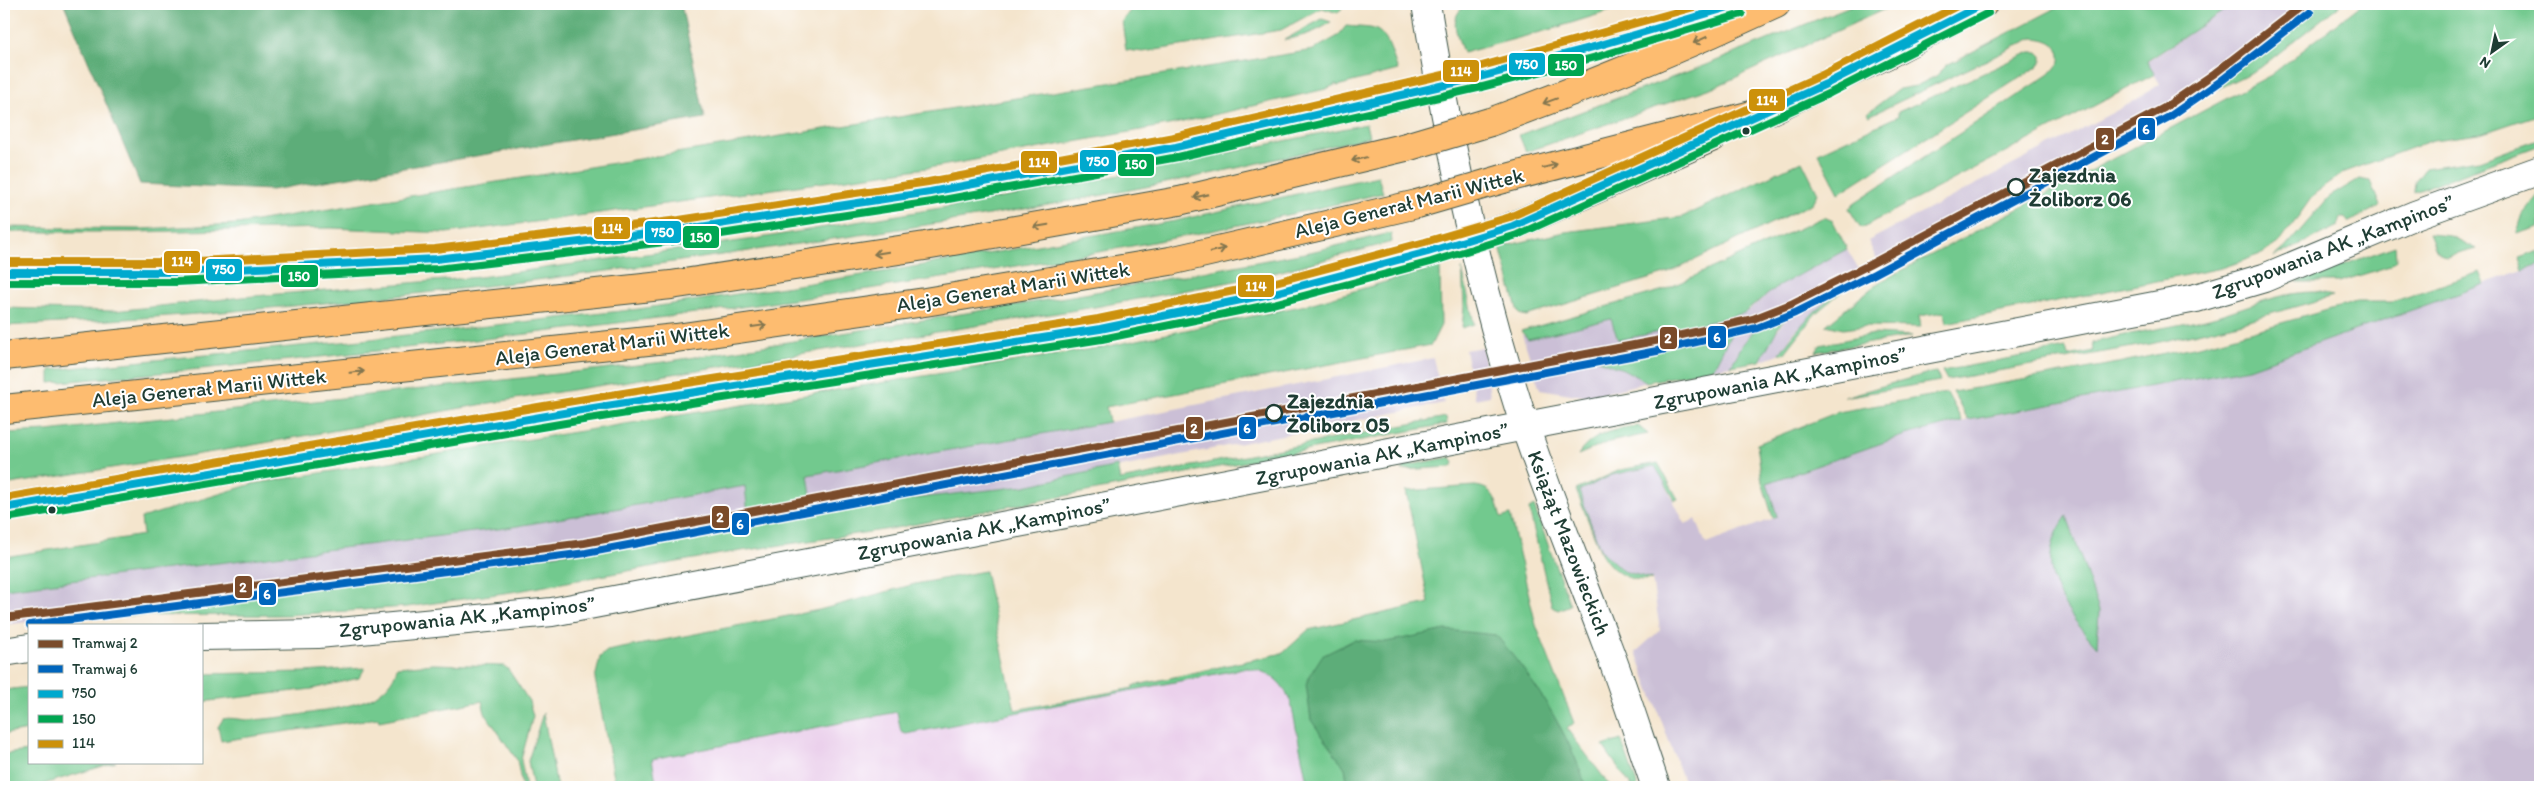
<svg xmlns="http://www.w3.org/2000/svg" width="2544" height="791" font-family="Itim,sans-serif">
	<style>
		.built { fill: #ebd1ec }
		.industrial { fill: #cbbfd6 }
		.green { fill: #72c98e; stroke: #488361 }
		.forest { fill: #5dad79; stroke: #3e7556 }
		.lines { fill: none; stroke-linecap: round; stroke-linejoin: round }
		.minor-casing { stroke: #3f564b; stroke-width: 30 }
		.major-casing { stroke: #3f564b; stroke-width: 30 }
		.minor { stroke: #fff; stroke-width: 28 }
		.major { stroke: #fdbc70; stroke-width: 28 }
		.major-bridge-casing { stroke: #3f564b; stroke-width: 30; stroke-linecap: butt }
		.major-bridge { stroke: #fdbc70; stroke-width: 28 }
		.bus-1-casing { stroke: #fff; stroke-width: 11 }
		.bus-2-casing { stroke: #fff; stroke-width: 11 }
		.bus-3-casing { stroke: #fff; stroke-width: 11 }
		.bus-1 { stroke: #00a9ce; stroke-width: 8 }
		.bus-2 { stroke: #00a651; stroke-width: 8 }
		.bus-3 { stroke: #cc910a; stroke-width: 8 }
		.tram-1-casing { stroke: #fff; stroke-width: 11 }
		.tram-2-casing { stroke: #fff; stroke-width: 11 }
		.tram-1 { stroke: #7a4b2a; stroke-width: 8 }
		.tram-2 { stroke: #0065bd; stroke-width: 8 }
		.oneway { stroke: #83764f }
		.bus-dot { fill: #1f3d34; stroke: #fff; stroke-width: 2 }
		.stop-dot { fill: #fff; stroke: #1f3d34; stroke-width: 2.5 }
		.labels { text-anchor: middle; stroke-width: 4; stroke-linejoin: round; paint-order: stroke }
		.stop-label { font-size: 21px; font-weight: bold; fill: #1f3d34; stroke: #fff; text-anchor: start }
		.street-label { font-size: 21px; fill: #1f3d34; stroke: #fff }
		.line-badge { stroke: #fff; stroke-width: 2 }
		.badge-label { font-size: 14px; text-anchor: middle; font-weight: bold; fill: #fff }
	</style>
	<rect width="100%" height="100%" fill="#fff"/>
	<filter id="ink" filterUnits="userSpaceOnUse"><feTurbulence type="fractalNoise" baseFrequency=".02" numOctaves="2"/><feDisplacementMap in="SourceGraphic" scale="10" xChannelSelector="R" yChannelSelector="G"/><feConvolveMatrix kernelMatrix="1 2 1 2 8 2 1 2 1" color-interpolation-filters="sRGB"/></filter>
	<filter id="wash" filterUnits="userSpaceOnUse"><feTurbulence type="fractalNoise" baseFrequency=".0096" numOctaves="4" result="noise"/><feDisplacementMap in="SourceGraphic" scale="20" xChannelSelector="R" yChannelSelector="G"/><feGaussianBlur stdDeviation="1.12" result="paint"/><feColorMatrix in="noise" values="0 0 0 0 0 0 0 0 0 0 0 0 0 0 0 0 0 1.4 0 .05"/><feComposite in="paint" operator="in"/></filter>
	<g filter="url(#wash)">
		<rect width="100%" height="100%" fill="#f4e5cd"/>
		<path class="built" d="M986 578 1015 710 1133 688V686L1283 653 1315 787H620L736 679Z"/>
		<path class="industrial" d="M2234 4H2317L2174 110 1880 266 1868 241 2131 103 2160 84 2147 62Z
			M1847 249 1863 276 1840 290 1794 332 1779 354 1760 361 1769 342 1790 313 1758 325 1743 344 1731 366 1713 369 1731 332 1599 361 1623 369 1647 382 1589 397 1540 389 1522 334 1528 339 1611 319 1618 340 1730 317 1748 311 1777 287Z
			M2540 264V787H1686L1636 652 1660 630 1652 579 1623 571 1600 549 1579 491 1612 475 1656 466 1685 524 1696 519 1706 544 1777 517 1767 483 1905 435 1965 421 2249 368Z
			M1483 347 1490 396 1475 399 1465 350Z
			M1433 358 1444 403 1025 486 812 510 808 475 1109 422Z
			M745 486 749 523 437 573 226 596 4 625V589L506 528Z"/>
		<path class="green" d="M1133 4 1158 5 1345 4 1338 13 1322 8 1281 30 1143 52 1126 50 1122 21 1133 7Z
			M1468 4H1632L1552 29 1463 53C1457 34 1447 16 1468 4Z
			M1855 4H1896L1717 86 1526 152 1519 135 1711 63Z
			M2064 4H2234L2147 61 2155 74 1861 228 1849 209 1854 203 2050 74 2060 62C2062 44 2049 39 2033 38L1869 116 1867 113 1899 89 1916 86 1936 76 1947 65Z
			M2317 4H2341L2260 68 2174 110Z
			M2362 4H2540V114L2480 134 2433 140 2345 172 2314 194 2281 241 2262 254 2222 268 1946 323 1944 312 1919 316 1921 327 1865 326 1843 329 1826 325 1878 283 2271 75Z
			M1322 19 1331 22C1316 33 1302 36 1284 40Z
			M1346 26C1355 27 1362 27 1370 28 1388 30 1392 56 1398 70L1337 86V84L1326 89 1174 124 941 166 542 221 446 233 331 228 133 232H4V227L141 229 237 224 1313 50 1338 36Z
			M2030 52H2038L2042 56V61L2038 66 1839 193 1818 153 1898 116V112Z
			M1366 124 1369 137C1317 149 1266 162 1214 173 1060 206 904 229 749 251 502 288 253 314 4 326V308L114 311 243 297 480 277 754 239 1042 191Z
			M2540 138V145L2414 192 2415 181 2425 168 2479 160Z
			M1802 161 1818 193 1813 203 1668 273 1526 316 1519 314 1517 309 1500 247 1565 232 1682 217Z
			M1378 176 1383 193C1176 243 967 276 756 305 521 337 286 362 50 383V370L352 341 639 309 889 271 1175 221Z
			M2359 179 2370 181 2380 206 2349 222 2345 217H2341L2338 226 2274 257 2285 248 2329 197Z
			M2540 194V227L2517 234 2523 214Z
			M1824 217 1833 221 1847 249 1777 287 1744 313 1705 323 1618 340 1611 319 1528 339 1521 331 1664 290Z
			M1391 233 1392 242 1262 276 1095 307 490 403 219 451 4 485V433L47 431 664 362 1090 293 1310 252Z
			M2429 234 2451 236 2477 249 2446 257 2436 250Z
			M2395 246 2396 260 2390 266 2339 282H2297Z
			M2540 251V264L2523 270 2519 258Z
			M1440 266 1441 325 1431 345 1106 407 1109 422 808 475 813 510 1025 486 1117 466 1120 480 1446 417 1447 424 890 529 721 554 518 591 407 607 288 615 76 616 226 596 437 573 749 524 745 486 506 528 4 589V557L143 535 141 518 252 484 1104 347 1306 305Z
			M1462 268 1474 324 1462 328 1464 306Z
			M2480 272 2485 284 2249 368 1968 420 1953 392 2108 365 2203 345 2356 302H2392Z
			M1853 282 1816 313 1784 354 1780 353C1800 324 1823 300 1853 282Z
			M2314 292 2333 296 2235 324 2155 343 1947 380 1942 371 2066 348 2068 356 2093 351 2092 343C2131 332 2170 328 2209 318 2243 309 2279 292 2314 292Z
			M1791 312 1779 326 1760 361 1731 366 1743 344 1758 325Z
			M1732 332 1713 369 1647 382 1623 369 1598 360Z
			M1873 334 1912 336 1816 352 1820 345Z
			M1936 372 1940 381 1844 397 1925 374Z
			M1947 393 1962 421 1905 435 1767 483 1777 516 1773 518 1762 482 1757 444 1838 412Z
			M1638 426 1648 434 1609 442 1578 455C1593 433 1614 430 1638 426Z
			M1451 457 1454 463 1451 467 1402 470 1405 466Z
			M1658 463 1678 499 1675 500 1655 466 1612 475 1579 491 1600 549 1623 571 1652 579C1629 583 1612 572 1601 553L1576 490 1620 470Z
			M1475 486C1495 488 1496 501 1501 518L1510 515 1536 625 1574 723 1567 729 1611 787H1308L1291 703C1283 681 1269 671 1247 668L906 734 901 732 897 712 652 759 657 787H616L595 679 600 657 607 651 819 610 915 584 985 571 1015 710 1133 688V686L1283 653 1308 630 1429 603 1406 491Z
			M1534 506 1570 605 1558 610 1552 607 1529 509Z
			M2067 516 2099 611 2097 647C2063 609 2030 566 2067 516Z
			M433 664 504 666 508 669 529 701 533 716 521 760 526 787H522L517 760 485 713 482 701 379 721 378 718 221 741 218 727 223 719C232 717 241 720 250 720 276 719 349 709 371 698 383 692 395 680 397 667Z
			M365 668 359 678 312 689 201 702V674L304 672Z
			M29 687V730L4 734V690Z
			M543 713 557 787H533L528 761Z
			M1621 740 1638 787H1632L1603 746Z
			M29 751V762H116L34 787H4V754Z"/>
		<path class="forest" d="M64 4H681L705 118 271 190 140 184Z
			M1446 630 1496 635C1534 680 1568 731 1586 787H1348L1345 768 1311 720 1306 684 1313 670 1322 656 1354 640 1386 642Z"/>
	</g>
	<g filter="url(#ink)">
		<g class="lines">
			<defs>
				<path id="minor" d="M1426 4C1448 139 1477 277 1519 408 1544 486 1576 563 1605 640 1624 688 1639 738 1656 787
					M201 636 318 634 552 612 2196 298 2264 278 2415 215 2540 170
					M4 652 29 648"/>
				<path id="major" d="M1480 77 1597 46 1739 4
					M1490 122C1587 87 1682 48 1776 4
					M1503 179 1771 110 1886 55 1983 4
					M1513 226 1713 137
					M4 272H176L436 259 680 230 930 192 1176 147 1395 97
					M4 356 671 285 925 246 1179 201 1406 147
					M4 409 676 338 925 302 1170 261 1417 204
					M4 508 587 409 1100 329 1270 294 1428 252"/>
			</defs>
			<use href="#minor" class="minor-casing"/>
			<use href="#major" class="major-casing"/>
			<use href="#minor" class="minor"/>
			<use href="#major" class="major"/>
			<defs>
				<path id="major-bridge" d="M1395 97 1480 77
					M1406 147 1490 122
					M1417 204 1503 179
					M1428 252 1513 226"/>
			</defs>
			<use href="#major-bridge" class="major-bridge-casing"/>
			<use href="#major-bridge" class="major-bridge"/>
			<defs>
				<path id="bus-1" d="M4 272H176L436 259 680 230 930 192 1176 147 1480 77 1597 46 1739 4
					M4 508 587 409 1100 329 1270 294 1428 252 1513 226 1826 84 1983 4"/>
				<path id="bus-2" d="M4 282H176L437 269 682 240 932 202 1178 157 1482 87 1600 56 1742 14
					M6 518 589 419 1102 339 1273 304 1431 262 1517 235 1830 93 1988 13"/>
				<path id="bus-3" d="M4 262H176L435 249 679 220 928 182 1174 137 1478 67 1705 4
					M4 498 585 399 1098 319 1268 284 1425 242 1510 217 1822 75 1961 4"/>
			</defs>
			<use href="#bus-1" class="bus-1-casing"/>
			<use href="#bus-2" class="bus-2-casing"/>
			<use href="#bus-3" class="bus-3-casing"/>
			<use href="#bus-1" class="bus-1"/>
			<use href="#bus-2" class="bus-2"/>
			<use href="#bus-3" class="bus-3"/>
			<defs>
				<path id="tram-1" d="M4 618 584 543 1655 341 1753 319 1791 304 1869 265 2164 108 2215 73 2304 4"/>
				<path id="tram-2" d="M30 625 586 553 1657 351 1757 328 1795 313 1874 274 2169 117 2221 81 2310 12"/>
			</defs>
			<use href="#tram-1" class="tram-1-casing"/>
			<use href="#tram-2" class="tram-2-casing"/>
			<use href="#tram-1" class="tram-1"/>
			<use href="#tram-2" class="tram-2"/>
		</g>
		<defs><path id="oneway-shaft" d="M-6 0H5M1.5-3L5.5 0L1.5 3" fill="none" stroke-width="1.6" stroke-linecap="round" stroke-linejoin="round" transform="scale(1.25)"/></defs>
		<g class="oneway">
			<use href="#oneway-shaft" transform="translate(1700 40) rotate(155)"/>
			<use href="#oneway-shaft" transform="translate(1550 101) rotate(160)"/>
			<use href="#oneway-shaft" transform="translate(1359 159) rotate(167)"/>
			<use href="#oneway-shaft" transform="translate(1550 166) rotate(-15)"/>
			<use href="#oneway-shaft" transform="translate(1201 196) rotate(167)"/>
			<use href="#oneway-shaft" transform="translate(1041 226) rotate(170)"/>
			<use href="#oneway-shaft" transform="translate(1218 250) rotate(-13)"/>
			<use href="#oneway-shaft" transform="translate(881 253) rotate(171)"/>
			<use href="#oneway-shaft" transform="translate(759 326) rotate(-8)"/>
			<use href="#oneway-shaft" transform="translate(357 372) rotate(-6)"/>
		</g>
	</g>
	<g class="bus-dot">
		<circle cx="1746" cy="131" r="4.5"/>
		<circle cx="52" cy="510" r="4.5"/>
	</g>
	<g class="stop-dot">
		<circle cx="2016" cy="187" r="8"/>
		<circle cx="1274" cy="413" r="8"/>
	</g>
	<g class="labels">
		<g class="stop-label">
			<text x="2029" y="182">Zajezdnia<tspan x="2029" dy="24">Żoliborz 06</tspan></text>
			<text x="1287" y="408">Zajezdnia<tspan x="1287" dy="24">Żoliborz 05</tspan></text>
		</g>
		<g class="street-label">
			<text transform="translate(1409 203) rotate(-14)" y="7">Aleja Generał Marii Wittek</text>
			<text transform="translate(2333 247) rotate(-21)" y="7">Zgrupowania AK „Kampinos”</text>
			<text transform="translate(1013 287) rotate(-9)" y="7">Aleja Generał Marii Wittek</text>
			<text transform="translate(612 344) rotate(-7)" y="7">Aleja Generał Marii Wittek</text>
			<text transform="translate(1780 378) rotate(-11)" y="7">Zgrupowania AK „Kampinos”</text>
			<text transform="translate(209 388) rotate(-6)" y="7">Aleja Generał Marii Wittek</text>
			<text transform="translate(1382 454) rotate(-11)" y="7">Zgrupowania AK „Kampinos”</text>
			<text transform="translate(984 529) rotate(-11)" y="7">Zgrupowania AK „Kampinos”</text>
			<text transform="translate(1569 543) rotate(69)" y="7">Książąt Mazowieckich</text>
			<text transform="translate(467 617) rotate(-6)" y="7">Zgrupowania AK „Kampinos”</text>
		</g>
	</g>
	<g class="line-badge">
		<rect x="1508" y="52" width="38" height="24" rx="5" fill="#00a9ce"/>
		<rect x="1547" y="53" width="38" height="24" rx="5" fill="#00a651"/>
		<rect x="1442" y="59" width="38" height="24" rx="5" fill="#cc910a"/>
		<rect x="1748" y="88" width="38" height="24" rx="5" fill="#cc910a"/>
		<rect x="2137" y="117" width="19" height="24" rx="5" fill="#0065bd"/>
		<rect x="2095" y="127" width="20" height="24" rx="5" fill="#7a4b2a"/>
		<rect x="1079" y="149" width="38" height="24" rx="5" fill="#00a9ce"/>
		<rect x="1020" y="150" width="38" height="24" rx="5" fill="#cc910a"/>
		<rect x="1117" y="153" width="38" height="24" rx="5" fill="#00a651"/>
		<rect x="593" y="216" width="38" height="24" rx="5" fill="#cc910a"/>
		<rect x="644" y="220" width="38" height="24" rx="5" fill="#00a9ce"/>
		<rect x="682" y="225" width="38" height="24" rx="5" fill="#00a651"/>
		<rect x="163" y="250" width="38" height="24" rx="5" fill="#cc910a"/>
		<rect x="205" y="258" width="38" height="24" rx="5" fill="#00a9ce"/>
		<rect x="280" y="264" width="39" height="24" rx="5" fill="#00a651"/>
		<rect x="1237" y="274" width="38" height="24" rx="5" fill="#cc910a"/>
		<rect x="1707" y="325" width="20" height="24" rx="5" fill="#0065bd"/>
		<rect x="1659" y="326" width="19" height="24" rx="5" fill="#7a4b2a"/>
		<rect x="1185" y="416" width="19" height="24" rx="5" fill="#7a4b2a"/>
		<rect x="1238" y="416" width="19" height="24" rx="5" fill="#0065bd"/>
		<rect x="711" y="505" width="19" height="24" rx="5" fill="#7a4b2a"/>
		<rect x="731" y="512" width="19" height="24" rx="5" fill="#0065bd"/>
		<rect x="234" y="575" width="19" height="24" rx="5" fill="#7a4b2a"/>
		<rect x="258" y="582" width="19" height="24" rx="5" fill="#0065bd"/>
	</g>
	<g class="badge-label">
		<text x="1527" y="69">750</text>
		<text x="1566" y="70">150</text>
		<text x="1461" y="76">114</text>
		<text x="1767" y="105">114</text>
		<text x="2146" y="134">6</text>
		<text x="2105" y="144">2</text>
		<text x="1098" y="166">750</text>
		<text x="1039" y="167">114</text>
		<text x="1136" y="169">150</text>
		<text x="612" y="233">114</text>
		<text x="663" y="237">750</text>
		<text x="701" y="242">150</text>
		<text x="182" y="266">114</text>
		<text x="224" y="274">750</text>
		<text x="299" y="281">150</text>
		<text x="1256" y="291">114</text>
		<text x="1717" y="342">6</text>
		<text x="1668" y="343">2</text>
		<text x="1194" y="433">2</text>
		<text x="1247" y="433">6</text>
		<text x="720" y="522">2</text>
		<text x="740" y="529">6</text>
		<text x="243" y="592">2</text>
		<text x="267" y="599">6</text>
	</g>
	<rect width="2544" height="791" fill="none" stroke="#fff" stroke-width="20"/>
	<rect x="28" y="624" width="175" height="140" fill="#ffffff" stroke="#a5b1ae"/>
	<rect x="38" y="640" width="25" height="8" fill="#7a4b2a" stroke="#a5b1ae"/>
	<text x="72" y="648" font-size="15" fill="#1f3d34">Tramwaj 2</text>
	<rect x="38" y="665" width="25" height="8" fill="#0065bd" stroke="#a5b1ae"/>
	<text x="72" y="674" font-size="15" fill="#1f3d34">Tramwaj 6</text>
	<rect x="38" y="690" width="25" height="8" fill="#00a9ce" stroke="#a5b1ae"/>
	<text x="72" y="698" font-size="15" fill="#1f3d34">750</text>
	<rect x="38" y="715" width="25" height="8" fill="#00a651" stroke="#a5b1ae"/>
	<text x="72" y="724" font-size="15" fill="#1f3d34">150</text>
	<rect x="38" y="740" width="25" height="8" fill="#cc910a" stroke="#a5b1ae"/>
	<text x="72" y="748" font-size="15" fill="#1f3d34">114</text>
	<g transform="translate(2492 52) rotate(213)" stroke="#ffffff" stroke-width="4" paint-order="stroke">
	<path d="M0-4L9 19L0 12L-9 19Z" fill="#1f3d34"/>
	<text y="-8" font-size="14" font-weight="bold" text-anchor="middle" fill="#1f3d34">N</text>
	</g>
</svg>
